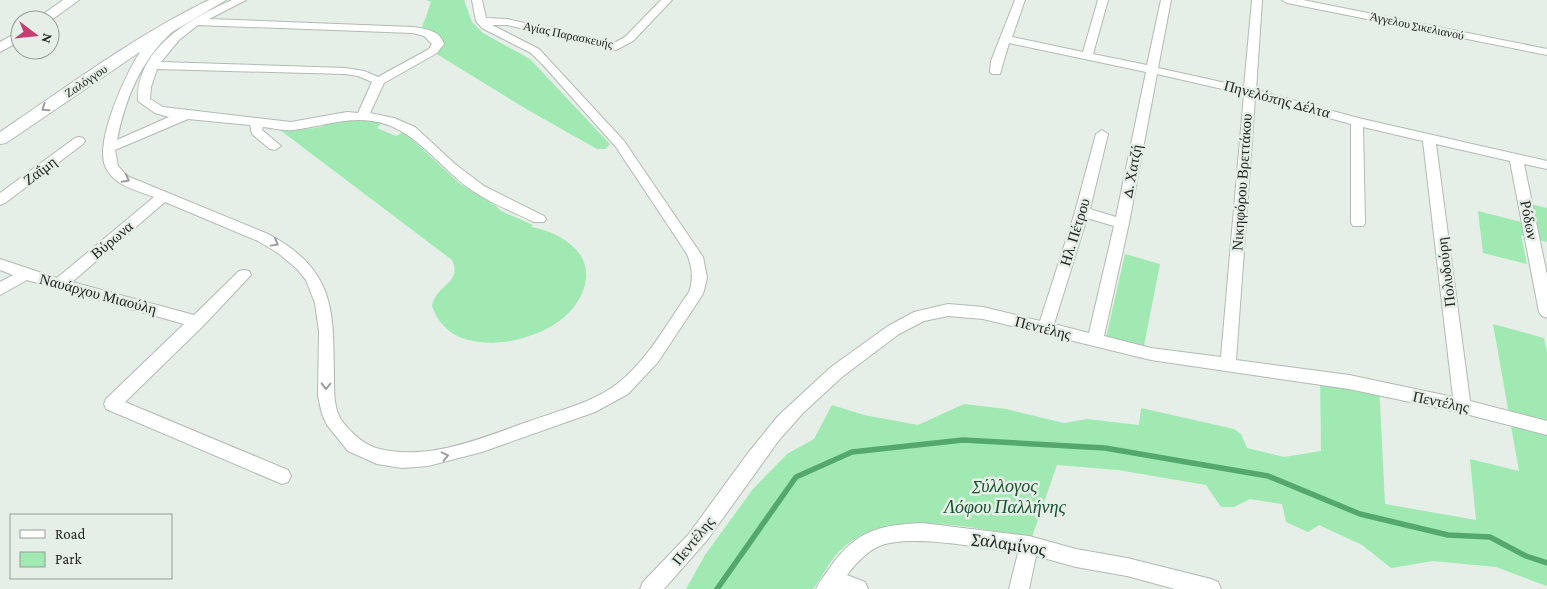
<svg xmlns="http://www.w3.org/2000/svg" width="1547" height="589" font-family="'Crimson Pro',serif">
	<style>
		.green { fill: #a0e9b2 }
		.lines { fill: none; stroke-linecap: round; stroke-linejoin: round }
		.stream { stroke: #55a86d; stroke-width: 5.5 }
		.minor-casing { stroke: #b2bab4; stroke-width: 2 }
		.tertiary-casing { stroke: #b2bab4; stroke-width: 2 }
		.minor { fill: #fff; fill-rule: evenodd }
		.tertiary { fill: #fff; fill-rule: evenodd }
		.oneway { stroke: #9c9d9c }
		.labels { text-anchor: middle; stroke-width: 5; stroke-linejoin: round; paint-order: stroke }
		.far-street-label { font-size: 12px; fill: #232623; stroke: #e5eee7 }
		.street-label { font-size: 15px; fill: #232623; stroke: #e5eee7 }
		.near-park-label { font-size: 18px; font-style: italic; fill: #17532c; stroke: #e5eee7 }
		.near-street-label { font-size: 18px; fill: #232623; stroke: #e5eee7 }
	</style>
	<rect width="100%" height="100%" fill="#e5eee7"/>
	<path class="green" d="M426 0H464L472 22 483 33 530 59 610 144 605 149H597L528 110 435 53 441 47 443 41 438 35 422 28 431 2Z
		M355 119 382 122 377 128 396 136 404 132 459 183 496 206 501 211 533 225 531 227C570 234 604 263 576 304 556 333 507 348 473 341 453 337 439 326 432 306 436 284 463 283 452 260L280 130 308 129 321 127 331 122Z
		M1530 204 1547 208V242L1521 235 1527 264 1483 253 1478 211 1533 225Z
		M1125 254 1160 264 1142 356 1104 347Z
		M1493 324 1544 338 1547 352V586L1496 567 1433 561 1391 568 1362 545 1319 525 1308 532 1286 522 1282 504 1250 499 1234 507H1221L1206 485 1118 470 1057 465 1032 537C974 529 894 506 845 546 830 558 824 575 813 589H686L705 555 753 489 787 454 814 439 832 405 864 415 918 425 964 404 1006 409 1064 423 1087 419 1139 425 1141 408 1234 429 1241 434 1247 448 1284 457 1321 451 1320 374 1379 383 1385 504 1476 520 1470 459 1519 471Z"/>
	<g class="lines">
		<path class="stream" d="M717 589 796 477 852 452 963 440 1105 448 1268 476 1360 514 1448 535 1490 537 1526 556 1547 563"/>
		<defs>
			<path id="minor" d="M232 0H246L209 19 413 27C425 29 440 30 444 44L437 53 384 83 370 113 394 118 415 127 455 164 484 186 544 216 546 219 544 222H534C514 212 492 204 473 191 440 169 414 126 372 121 345 117 320 127 293 130 283 131 272 128 263 127L262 130 281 146 275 150 270 149 252 134 250 125 188 119 115 150 118 166 127 176 268 234C337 271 333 311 334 380 334 393 334 410 342 421 351 433 365 446 380 449 431 461 484 437 530 421 560 410 592 403 617 384 648 360 667 323 689 292 694 279 692 266 687 254L616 147 544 66 531 53 482 28 476 21 472 0H482L486 18 507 19 614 43 625 37 661 0H672L633 41 616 50 507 25H492L539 49 624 141 703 257 707 278 703 294 658 362 628 394 595 412 482 452 428 466 402 468 377 464 348 451 327 425 322 414 318 396 319 331 315 303 306 280 297 269 278 253 258 241 165 202 72 282 194 315 239 271 244 270 249 271 251 275 203 326 125 402 288 470 291 476 288 482 282 484 106 409 104 404 106 399 184 324 27 280 0 295V282L13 275 0 270V259L57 278 154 197C136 190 115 186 106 168 93 144 127 70 142 49 148 41 156 34 164 28H172L173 30 172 32C141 60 125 99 117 140L169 117 155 113 138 101C136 48 191 18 232 0ZM198 25 413 33 424 36 432 44 429 49 378 77 364 71 345 68 161 62 179 40ZM157 69 345 74 358 76 372 82 358 113 347 112 291 122 163 107 150 99 151 87Z
				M1015 0H1025L1012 37 1083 52 1098 0H1108L1093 54 1147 65 1161 0H1171L1158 68 1244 87 1252 0H1262L1256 90 1358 118 1547 161V169L1524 164 1547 275V318L1542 316 1539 312 1510 161 1436 144 1470 401 1547 421V435L1462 413 1349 389 1151 360 983 319 948 316 924 321 899 334 842 377 803 413 779 440 708 539 664 589H640L643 582 688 535 748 453 778 416 831 367 888 326 914 312 948 304 983 307 1040 321 1075 212 1096 134 1102 130 1108 134 1090 209 1116 217 1146 72 1009 43 1000 74H992L990 72 991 61ZM1157 74 1244 94 1221 357 1151 348 1104 336 1129 223ZM1255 98 1351 124V223L1353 226H1363L1365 223 1363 127 1423 141 1453 397 1349 375 1236 360ZM1087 218 1114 226 1089 333 1054 324Z
				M1282 0H1303L1547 49V55L1287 3Z
				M79 137 83 138 85 141 83 144 5 203 0 205V193L75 138Z
				M922 523 1029 536 1076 549 1127 558 1211 579 1218 582 1221 589H1175L1127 576 1076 567 1036 556 1029 589H1009L1018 553C984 548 912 534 882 545 868 550 856 563 847 575L865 582 868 589H816C820 580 826 574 831 566 857 530 880 525 922 523Z"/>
			<path id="tertiary" d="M63 0H79L50 21 35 20Z
				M209 0H226L150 45 6 143 0 144V132C67 87 136 35 209 0Z
				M20 31V41L0 52V42Z"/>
		</defs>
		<use href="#minor" class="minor-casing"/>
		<use href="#tertiary" class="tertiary-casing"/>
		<use href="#minor" class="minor"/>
		<use href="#tertiary" class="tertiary"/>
	</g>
	<defs><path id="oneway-chevron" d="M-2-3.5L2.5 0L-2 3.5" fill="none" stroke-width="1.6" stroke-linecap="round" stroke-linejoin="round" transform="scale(1.25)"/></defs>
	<g class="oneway">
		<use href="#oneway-chevron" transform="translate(45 108) rotate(146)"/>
		<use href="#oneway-chevron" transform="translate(126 179) rotate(28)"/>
		<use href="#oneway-chevron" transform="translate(275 243) rotate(29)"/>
		<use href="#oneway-chevron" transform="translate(326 386) rotate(91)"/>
		<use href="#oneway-chevron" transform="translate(445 456) rotate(-13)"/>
	</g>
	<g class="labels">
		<g class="far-street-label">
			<text transform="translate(1417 26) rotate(12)" y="4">Άγγελου Σικελιανού</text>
			<text transform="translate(568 35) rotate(12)" y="4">Αγίας Παρασκευής</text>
			<text transform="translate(86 81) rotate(-34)" y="4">Ζαλόγγου</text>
		</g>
		<g class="street-label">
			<text transform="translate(1277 99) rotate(15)" y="5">Πηνελόπης Δέλτα</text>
			<text transform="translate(40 171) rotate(-37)" y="5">Ζαΐμη</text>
			<text transform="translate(1132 171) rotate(-79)" y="5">Δ. Χατζή</text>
			<text transform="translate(1242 182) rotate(-86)" y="5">Νικηφόρου Βρεττάκου</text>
			<text transform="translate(1529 220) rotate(79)" y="5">Ρόδων</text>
			<text transform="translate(1075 232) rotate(-73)" y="5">Ηλ. Πέτρου</text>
			<text transform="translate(112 240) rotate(-40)" y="5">Βύρωνα</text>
			<text transform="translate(1446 272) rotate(-97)" y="5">Πολυδούρη</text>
			<text transform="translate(98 294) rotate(15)" y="5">Ναυάρχου Μιαούλη</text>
			<text transform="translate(1043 328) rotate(14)" y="5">Πεντέλης</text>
			<text transform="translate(1441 402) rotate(12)" y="5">Πεντέλης</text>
			<text transform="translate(693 541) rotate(-51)" y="5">Πεντέλης</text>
		</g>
		<g class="near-park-label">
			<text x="1005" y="492">Σύλλογος<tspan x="1005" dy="21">Λόφου Παλλήνης</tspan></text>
		</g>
		<g class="near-street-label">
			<text transform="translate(1009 544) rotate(9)" y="6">Σαλαμίνος</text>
		</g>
	</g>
	<rect x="10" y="514" width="162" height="65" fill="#e5eee7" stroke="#979e99"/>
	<rect x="20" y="530" width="25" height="8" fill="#ffffff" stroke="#979e99"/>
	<text x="55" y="539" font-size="15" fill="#232623">Road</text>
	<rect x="20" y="552" width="25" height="15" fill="#a0e9b2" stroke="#979e99"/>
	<text x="55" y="564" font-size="15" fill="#232623">Park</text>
	<g transform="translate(35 35) rotate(106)"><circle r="24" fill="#e5eee7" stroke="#979e99"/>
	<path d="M0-4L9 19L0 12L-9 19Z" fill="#c83d71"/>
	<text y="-8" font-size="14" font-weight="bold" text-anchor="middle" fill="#232623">N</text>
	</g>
</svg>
